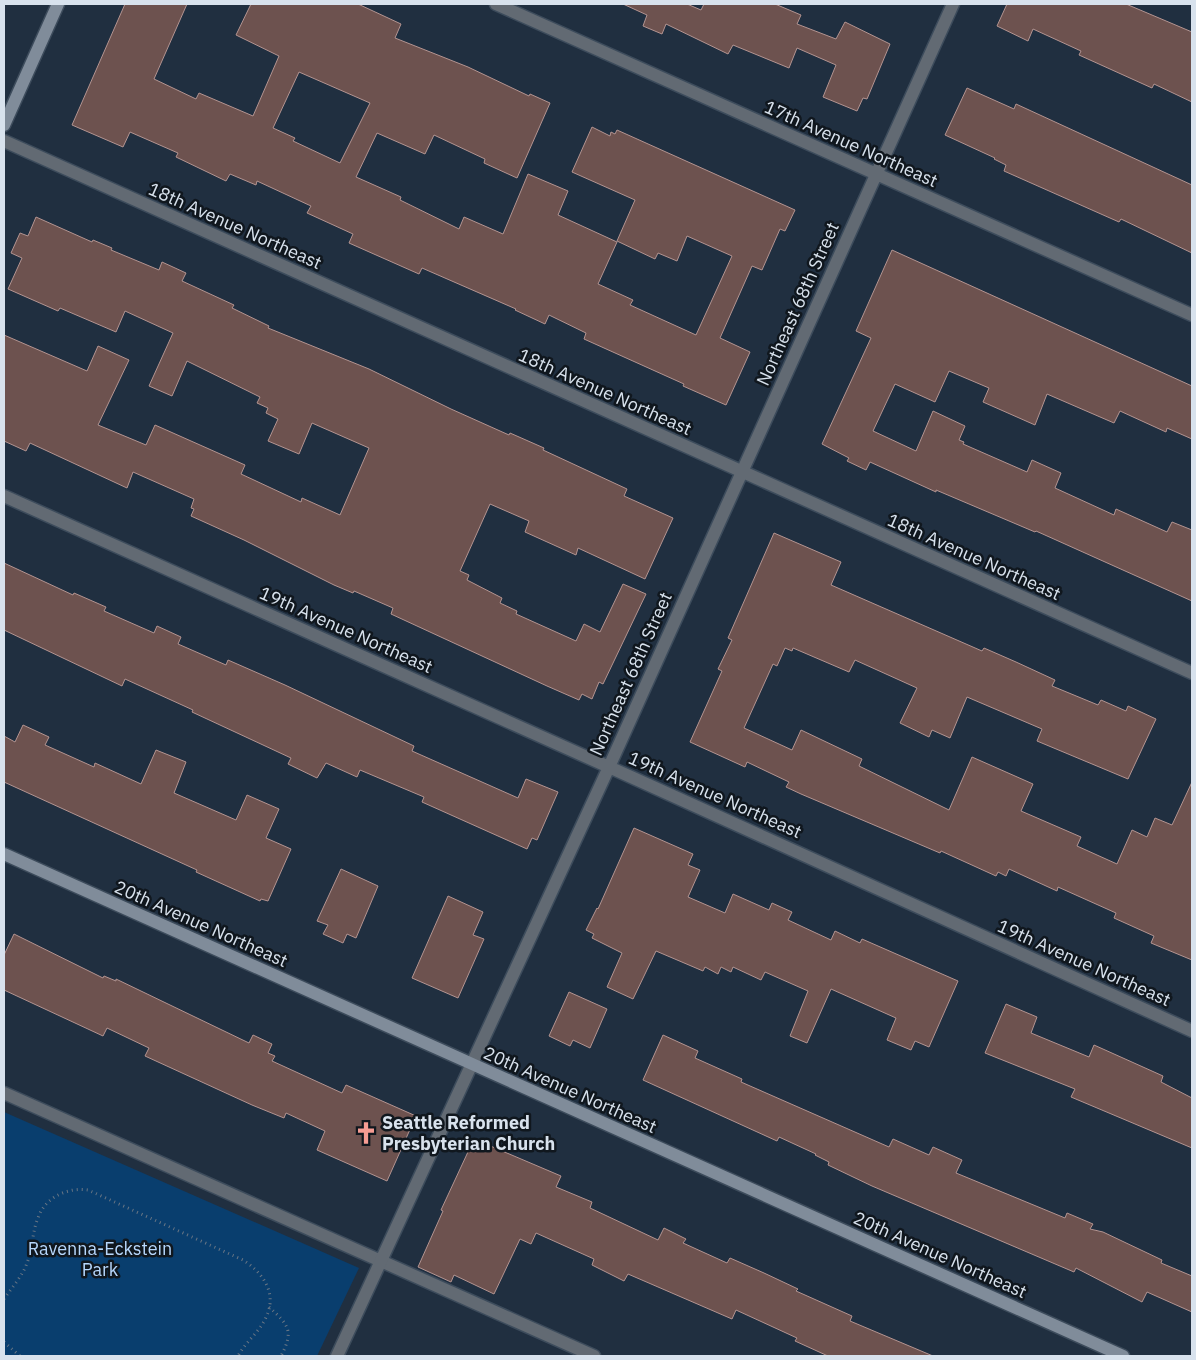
<svg xmlns="http://www.w3.org/2000/svg" width="1196" height="1360" font-family="'IBM Plex Sans',sans-serif">
	<style>
		.green { fill: #093e6e }
		.building { fill: #6d524f; stroke: #b39491; fill-rule: evenodd }
		.lines { fill: none; stroke-linecap: round; stroke-linejoin: round }
		.lane-casing { stroke: #3d4c5c; stroke-width: 15 }
		.street-casing { stroke: #3d4c5c; stroke-width: 15 }
		.secondary-casing { stroke: #3d4c5c; stroke-width: 15 }
		.path { stroke: #697685; stroke-width: 3; stroke-dasharray: 1 4; stroke-linecap: butt }
		.lane { stroke: #626a73; stroke-width: 12 }
		.street { stroke: #626a73; stroke-width: 12 }
		.secondary { stroke: #808c9a; stroke-width: 12 }
		.labels { text-anchor: middle; stroke-width: 5; stroke-linejoin: round; paint-order: stroke }
		.street-label { font-size: 18px; fill: #d8e2ed; stroke: #10171e }
		.poi-label { font-size: 18px; font-weight: bold; fill: #d8e2ed; stroke: #10171e; text-anchor: start }
		.park-label { font-size: 18px; fill: #b6d7fc; stroke: #10171e }
	</style>
	<rect width="100%" height="100%" fill="#202f40"/>
	<path class="green" d="M4 1112 359 1268 317 1356H4Z"/>
	<path class="building" d="M125 4H187L154 79 196 99 199 93 253 116 279 56 236 35 251 4H358L401 24 395 38 468 67 529 96 530 94 550 103 517 178 484 163 485 159 434 135 425 154 377 133 356 177 401 197 400 200 459 229 464 217 503 234 528 174 568 191 558 215 617 242 598 284 633 300 630 305 696 335 732 256 687 236 677 261 658 253 655 259 617 241 635 200 572 172 592 127 610 136 611 132 615 134 617 130 795 210 785 231 780 229 762 270 752 266 720 338 750 352 726 405 683 386 684 384 584 339 586 333 549 315 545 324 515 310 516 309 422 268 419 274 349 243 353 234 307 213 311 206 257 181 256 185 230 174 226 181 176 157 178 153 130 132 123 147 72 125ZM299 72 370 103 340 163 293 141 295 138 273 128Z
		M623 4H687L701 10 704 4H775L801 15 797 24 836 39 845 22 890 44 867 99 863 98 857 111 823 97 836 65 797 48 789 68 733 45 728 54 666 24 662 34 643 26 647 15Z
		M1007 4H1126L1192 32V102L1154 84 1152 88 1079 55 1081 51 1033 29 1028 41 997 26Z
		M967 88 1014 109 1016 104 1192 185V253L1121 219 1119 222 1004 171 1006 165 994 159 995 158 945 135Z
		M36 217 92 242 93 240 112 248 111 250 159 270 162 262 186 273 182 281 234 305 232 308 269 326 268 328 369 369 451 409 509 435 510 433 544 448 543 450 627 489 624 496 673 518 645 579 578 548 576 555 525 532 529 521 490 504 460 571 469 575 467 580 502 598 500 603 517 611 516 614 576 641 584 624 600 632 623 584 646 594 603 684 599 682 592 699 582 694 579 700 547 686 391 614 393 608 354 591 353 593 334 585 244 540 191 516 194 509 191 508 194 499 133 472 127 488 30 443 26 451 4 441V335L87 371 98 346 129 360 98 425 146 445 155 425 245 465 241 474 301 502 302 498 340 515 369 448 312 423 299 454 268 441 278 419 266 413 268 408 257 403 260 397 187 361 172 396 149 386 173 333 125 311 116 332 60 308 58 311 8 289 22 258 11 253 20 233 28 236Z
		M892 250 1192 386V439L1167 428 1166 432 1120 411 1114 423 1047 394 1035 425 983 402 989 388 949 371 935 402 895 384 873 431 916 451 933 411 965 426 959 440 964 442 963 444 1027 472 1032 460 1061 473 1055 488 1114 515 1116 509 1167 532 1172 522 1192 530V601L1036 531 1035 532 936 490V492L870 462 866 470 847 461 849 458 822 444 871 338 856 331Z
		M774 533 841 562 831 585 982 651 984 648 1016 662 1055 680 1052 686 1098 705 1101 700 1126 711 1128 706 1156 719 1128 779 1037 741 1042 729 967 697 950 738 932 730 929 737 900 723 917 688 855 660 849 672 793 648 792 651 785 648 777 666 773 664 744 728 792 750 801 730 862 759 859 766 949 810 972 757 1033 784 1021 811 1081 837 1077 846 1117 864 1132 830 1147 837 1155 818 1172 825 1192 782V960L1151 943 1154 936 1114 918 1116 913 1058 887 1057 891 1009 869 1006 876 998 872 996 876 941 851 940 853 801 794 786 787 789 782 747 762 745 767 690 742 722 671 718 669 732 640 728 638Z
		M4 563 73 595 74 593 106 607 104 611 154 633 157 626 181 637 178 644 226 665 228 660 285 685 414 746 412 751 518 798 526 779 558 792 537 840 532 838 527 849 422 802 424 797 360 770 357 777 326 763 317 778 288 764 291 758 192 712 193 710 125 679 122 686 4 630Z
		M23 725 49 737 45 745 94 767 95 763 141 784 156 750 186 762 174 793 236 820 247 795 279 809 266 838 291 849 268 901 261 899 260 901 196 872 197 870 4 782V736L15 742Z
		M634 828 693 854 688 865 700 870 688 897 725 913 733 894 769 910 772 903 792 912 788 920 831 940 835 931 860 943 862 939 958 981 929 1047 915 1041 911 1050 887 1040 896 1018 831 989 807 1043 790 1036 808 991 765 972 761 980 733 967 731 972 721 967 718 974 705 967 703 971 656 951 633 999 607 987 622 953 592 938 594 934 586 930 597 908 598 909Z
		M341 869 378 886 356 938 347 934 343 943 323 934 328 925 317 921Z
		M448 896 483 912 473 935 484 939 458 998 412 978Z
		M14 934 103 978 104 976 116 981V979L249 1043 253 1035 272 1044 268 1053 275 1056 272 1061 342 1093 346 1085 416 1116 387 1181 317 1150 325 1131 286 1113 284 1118 252 1105 145 1056 149 1048 107 1028 103 1036 4 990V955Z
		M569 992 607 1009 590 1048 573 1040 570 1046 549 1036Z
		M1006 1004 1037 1017 1031 1033 1089 1057 1094 1045 1163 1076 1161 1082 1192 1098V1148L1071 1097 1075 1089 985 1053Z
		M663 1035 698 1051 695 1058 742 1079 741 1082 889 1147 893 1139 929 1155 933 1147 962 1160 956 1173 1065 1218 1067 1213 1093 1224 1090 1229 1103 1232 1162 1260 1161 1263 1192 1276V1312L1147 1292 1142 1302 1076 1268 1074 1272 872 1186 828 1165 829 1162 815 1155 816 1154 779 1137 777 1141 643 1080Z
		M474 1139 561 1176 556 1187 592 1202 590 1208 658 1240 664 1228 686 1239 683 1243 727 1263 730 1258 764 1273 798 1289 796 1291 852 1316 850 1321 933 1356H828L795 1341 797 1338 736 1310 732 1319 628 1274 624 1281 592 1265 594 1259 536 1233 531 1244 520 1239 494 1294 454 1275 451 1282 418 1267 443 1211 441 1210Z"/>
	<g class="lines">
		<defs>
			<path id="lane" d="M4 1093 594 1356"/>
			<path id="street" d="M496 4 1192 315
				M4 141 1192 673
				M4 496 609 767 1192 1031
				M337 1356 609 767 953 4"/>
			<path id="secondary" d="M4 125 58 4
				M4 854 1123 1356"/>
		</defs>
		<use href="#lane" class="lane-casing"/>
		<use href="#street" class="street-casing"/>
		<use href="#secondary" class="secondary-casing"/>
		<path class="path" d="M4 1299C12 1287 22 1277 27 1263 33 1248 32 1232 38 1218 45 1197 68 1187 88 1190L243 1260C262 1272 277 1292 267 1315 261 1331 246 1341 238 1356
			M269 1307C289 1325 294 1331 281 1356
			M4 1342 20 1356"/>
		<use href="#lane" class="lane"/>
		<use href="#street" class="street"/>
		<use href="#secondary" class="secondary"/>
	</g>
	<defs>
		<symbol id="church-bare" viewBox="-9 -9 18 18"><path d="M-1.2-6h2.4v3.5h3.3v2.4h-3.3V6h-2.4V-.1h-3.3v-2.4h3.3Z" fill="#f59c93" stroke="#10171e" stroke-width="2.5" paint-order="stroke"/></symbol>
	</defs>
	<g fill-rule="evenodd">
		<use href="#church-bare" x="350" y="1117" width="32" height="32"/>
	</g>
	<g class="labels">
		<g class="street-label">
			<text transform="translate(851 144) rotate(24)" y="6">17th Avenue Northeast</text>
			<text transform="translate(235 226) rotate(24)" y="6">18th Avenue Northeast</text>
			<text transform="translate(798 304) rotate(-66)" y="6">Northeast 68th Street</text>
			<text transform="translate(605 392) rotate(24)" y="6">18th Avenue Northeast</text>
			<text transform="translate(974 557) rotate(24)" y="6">18th Avenue Northeast</text>
			<text transform="translate(346 630) rotate(24)" y="6">19th Avenue Northeast</text>
			<text transform="translate(631 674) rotate(-66)" y="6">Northeast 68th Street</text>
			<text transform="translate(715 795) rotate(24)" y="6">19th Avenue Northeast</text>
			<text transform="translate(201 924) rotate(24)" y="6">20th Avenue Northeast</text>
			<text transform="translate(1084 963) rotate(24)" y="6">19th Avenue Northeast</text>
			<text transform="translate(570 1090) rotate(24)" y="6">20th Avenue Northeast</text>
			<text transform="translate(940 1255) rotate(24)" y="6">20th Avenue Northeast</text>
		</g>
		<g class="poi-label">
			<text x="382" y="1129">Seattle Reformed<tspan x="382" dy="21">Presbyterian Church</tspan></text>
		</g>
		<g class="park-label">
			<text x="100" y="1255">Ravenna-Eckstein<tspan x="100" dy="21">Park</tspan></text>
		</g>
	</g>
	<rect width="1196" height="1360" fill="none" stroke="#d8e2ed" stroke-width="10"/>
</svg>
